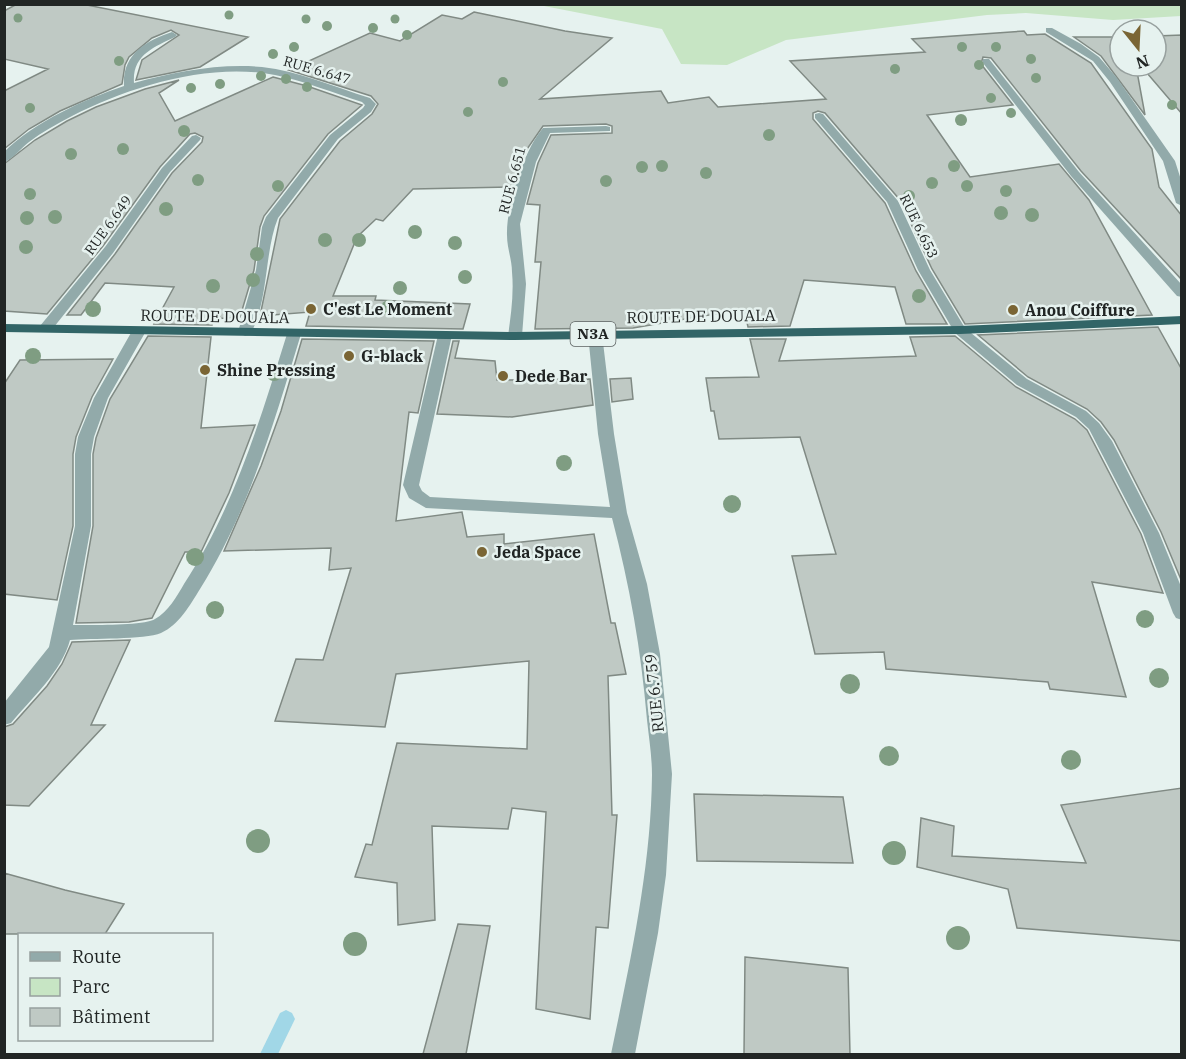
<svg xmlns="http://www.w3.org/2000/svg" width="1186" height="1059" font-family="'IBM Plex Serif',serif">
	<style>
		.green { fill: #c7e5c4 }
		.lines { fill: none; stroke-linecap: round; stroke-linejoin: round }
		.stream { fill: #a1d7e7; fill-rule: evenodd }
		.building { fill: #bfc9c4; stroke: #808a84; stroke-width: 1.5 }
		.minor { fill: #92aaaa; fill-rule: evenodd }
		.trunk { fill: #326567; fill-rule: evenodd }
		.tree { fill: #7f9d82 }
		.poi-dot { fill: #7a6534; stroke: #e6f2ef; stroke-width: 2 }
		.labels { text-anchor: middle; stroke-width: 5; stroke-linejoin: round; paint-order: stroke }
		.far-street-label { font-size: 14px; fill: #212524; stroke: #e6f2ef }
		.shield { fill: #e6f2ef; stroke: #5c6261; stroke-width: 1.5 }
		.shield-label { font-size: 15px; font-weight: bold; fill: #212524 }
		.poi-label { font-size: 16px; font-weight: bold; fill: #212524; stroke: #e6f2ef; text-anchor: start }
		.street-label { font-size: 16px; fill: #212524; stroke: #e6f2ef }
	</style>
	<rect width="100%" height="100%" fill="#e6f2ef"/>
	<path class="green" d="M1181 4V16L1113 20 1026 13 987 15 786 40 727 65 681 64 662 29 544 6 503 5Z"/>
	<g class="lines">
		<path class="stream" d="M286 1010 292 1013 295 1019 278 1054H260L280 1013Z"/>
	</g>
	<path class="building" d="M17 4H82L248 37 200 67 136 80 142 60 179 35 171 30 152 38 129 57 125 65 122 84 60 111 29 129 4 149V91L48 69 4 59V11Z
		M474 12 565 31 612 38 540 99 661 91 668 103 709 97 718 107 826 99 790 61 925 52 912 39 1024 31 1027 35 1045 34 1091 63 1152 149 1159 187 1182 216V280L1081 171 991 58 983 57 981 64 1013 105 927 115 970 177 1059 164 1089 200 1152 315 965 324 932 269 900 200 825 113 818 111 813 113V119L885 203 916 271 947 324H906L895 287 804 280 790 326 748 327 744 309 633 328 535 329 541 262H535L540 205 527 204 538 163 551 135 612 133V126L606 124 543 126 527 149 513 187 413 189 383 221 376 219 357 237 333 296H376L375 300 470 304 463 329 306 326 310 312 260 316 280 219 340 141 372 114 378 104 371 96 289 70 370 33 400 41 442 15 462 19Z
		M1182 35V114L1141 66H1156V36Z
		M1074 37H1120V66H1136L1145 115 1101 56Z
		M273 77 307 86 362 105 328 134 264 216 260 227 254 270 240 317 213 319 212 325 154 324 174 287 105 283 81 315H67L115 254 172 173 202 142 203 137 195 133 190 134 160 167 103 246 47 314 4 311V164L35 140 67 121 96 107 145 89 179 80 159 93 175 121Z
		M1158 327 1182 370V582L1161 532 1114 440 1101 422 1087 409 1028 377 978 335Z
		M148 336 211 337 201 428 255 425 229 493 201 552H185L152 618 129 622 76 623 93 526V454L96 438 110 399Z
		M955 336 1016 387 1075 419 1087 430 1141 534 1163 593 1092 582 1126 697 1050 689 1048 682 886 669 884 652 815 654 792 556 836 554 800 437 719 439 714 411H711L706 378 759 377 750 339H786L779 361 916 356 910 337Z
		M302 339 434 341 418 413 409 412 396 521 462 512 467 537 504 534V544L594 534 611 623H615L626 674 608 676 612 815H617L608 928 596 927 590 1019 536 1009 546 812 512 808 508 829 432 826 435 920 398 925 397 883 355 877 366 844 372 845 397 743 527 749 529 661 396 674 385 727 275 721 296 659 323 660 351 568 329 570 331 548 224 551 261 466 281 411Z
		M453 341H459L455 358 495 361 497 380 590 379 593 405 512 417 437 414Z
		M113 359 92 397 76 437 73 454V526L57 600 4 594V384L20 360Z
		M631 378 633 399 612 402 610 379Z
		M130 640 91 725H105L29 806 4 805V727L13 724 47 686 62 664 72 642Z
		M1182 788V941L1017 928 1008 889 917 867 921 818 954 826 952 856 1086 863 1061 805Z
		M694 794 843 797 853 863 697 861Z
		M4 873 65 890 124 904 105 934H4Z
		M458 924 490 926 466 1054H423Z
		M745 957 848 968 850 1054H744Z"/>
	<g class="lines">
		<path class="minor" d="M1046 28H1052L1081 44 1099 57 1117 78 1175 161 1182 183V206L1176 203 1163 161 1110 82 1093 61 1046 32Z
			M172 32 177 35 175 37C154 47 132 55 134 83 174 72 220 63 262 67 299 71 334 87 370 98L376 104 371 112 338 139 278 218C264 252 269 301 250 335L245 336 238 332 256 270 262 227 266 217 330 135 363 108 365 105 362 102C333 93 305 81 275 75 210 62 130 86 72 116 57 124 42 132 29 142 21 148 13 159 4 162V152C36 121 83 100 124 86 122 55 145 41 172 32Z
			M983 59H989L1079 172 1182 285V297L1177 296 1071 176 983 63Z
			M819 113 823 114 898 201 930 270 965 328 1027 379 1086 411 1099 423 1112 441 1159 533 1182 589V620L1176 618 1173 613 1143 533 1089 429 1076 417 1017 385 955 333 918 270 887 202 815 118V114Z
			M606 126 610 127V131L550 133 536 162 520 224 526 284 522 336 520 339H510L508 336C511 315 514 293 512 272 512 260 507 248 507 235 506 206 524 150 543 128Z
			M196 135 201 138 200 140 170 172 113 253 50 332H40L38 329 40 326 105 247 162 168 192 136Z
			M139 327 146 331 108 398 94 437 91 454V526L73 625C89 625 145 626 155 619 168 612 177 596 184 584 234 508 260 420 287 334L294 330 301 334C274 422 249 511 200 589 190 605 179 625 161 633 145 640 90 638 70 640 62 671 31 699 11 723L4 725V703L49 647 75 526V454L78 437 94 398 132 331Z
			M595 330 602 334 614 434 627 513 647 584 660 654 672 774 666 875 658 933 635 1054H611C630 962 651 869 652 775 652 757 649 738 647 720 641 649 630 587 612 518L426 508 409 498 403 485 438 335 445 331 452 335 419 485 422 491 430 497 610 507 598 434 588 334Z"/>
		<path class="trunk" d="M1182 316V324L960 334 515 340 4 332V324L515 332 960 326Z"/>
	</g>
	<g class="tree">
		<circle cx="229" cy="15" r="4.5"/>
		<circle cx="18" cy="18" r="4.5"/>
		<circle cx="306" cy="19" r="4.5"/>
		<circle cx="395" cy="19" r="4.5"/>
		<circle cx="327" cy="26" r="5"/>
		<circle cx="373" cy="28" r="5"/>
		<circle cx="407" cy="35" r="5"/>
		<circle cx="294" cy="47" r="5"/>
		<circle cx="962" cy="47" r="5"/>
		<circle cx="996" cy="47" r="5"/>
		<circle cx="273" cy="54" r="5"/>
		<circle cx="1031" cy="59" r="5"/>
		<circle cx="119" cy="61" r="5"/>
		<circle cx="979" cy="65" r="5"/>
		<circle cx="895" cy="69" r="5"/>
		<circle cx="261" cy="76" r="5"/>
		<circle cx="1036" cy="78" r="5"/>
		<circle cx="286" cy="79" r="5"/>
		<circle cx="503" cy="82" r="5"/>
		<circle cx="220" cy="84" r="5"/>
		<circle cx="307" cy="87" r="5"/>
		<circle cx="191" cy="88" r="5"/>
		<circle cx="991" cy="98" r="5"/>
		<circle cx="1172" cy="105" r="5"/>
		<circle cx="30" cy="108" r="5"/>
		<circle cx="468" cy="112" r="5"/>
		<circle cx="1011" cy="113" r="5"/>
		<circle cx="961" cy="120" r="6"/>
		<circle cx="184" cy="131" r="6"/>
		<circle cx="769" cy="135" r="6"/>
		<circle cx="123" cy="149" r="6"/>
		<circle cx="71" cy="154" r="6"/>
		<circle cx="662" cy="166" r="6"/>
		<circle cx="954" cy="166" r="6"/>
		<circle cx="642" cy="167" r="6"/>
		<circle cx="706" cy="173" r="6"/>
		<circle cx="198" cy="180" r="6"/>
		<circle cx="606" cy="181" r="6"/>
		<circle cx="932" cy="183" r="6"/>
		<circle cx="278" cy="186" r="6"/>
		<circle cx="967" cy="186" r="6"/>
		<circle cx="1006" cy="191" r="6"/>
		<circle cx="30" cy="194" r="6"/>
		<circle cx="909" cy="196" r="6"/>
		<circle cx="166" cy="209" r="7"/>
		<circle cx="1001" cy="213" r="7"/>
		<circle cx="1032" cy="215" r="7"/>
		<circle cx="55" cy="217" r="7"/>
		<circle cx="27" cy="218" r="7"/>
		<circle cx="415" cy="232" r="7"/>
		<circle cx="325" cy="240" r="7"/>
		<circle cx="359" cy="240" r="7"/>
		<circle cx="455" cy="243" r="7"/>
		<circle cx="26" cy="247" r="7"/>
		<circle cx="257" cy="254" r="7"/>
		<circle cx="465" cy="277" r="7"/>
		<circle cx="253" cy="280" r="7"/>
		<circle cx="213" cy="286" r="7"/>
		<circle cx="400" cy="288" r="7"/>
		<circle cx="919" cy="296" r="7"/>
		<circle cx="389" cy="308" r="8"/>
		<circle cx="93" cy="309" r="8"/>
		<circle cx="33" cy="356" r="8"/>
		<circle cx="274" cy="373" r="8"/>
		<circle cx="564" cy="463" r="8"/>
		<circle cx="732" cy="504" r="9"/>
		<circle cx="195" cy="557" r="9"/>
		<circle cx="215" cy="610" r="9"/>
		<circle cx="1145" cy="619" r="9"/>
		<circle cx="1159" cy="678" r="10"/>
		<circle cx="850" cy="684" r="10"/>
		<circle cx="889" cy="756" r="10"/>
		<circle cx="1071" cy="760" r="10"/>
		<circle cx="258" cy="841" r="12"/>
		<circle cx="894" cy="853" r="12"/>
		<circle cx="958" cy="938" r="12"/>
		<circle cx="355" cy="944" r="12"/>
	</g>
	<g class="poi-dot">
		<circle cx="311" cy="309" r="6"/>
		<circle cx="1013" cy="310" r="6"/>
		<circle cx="349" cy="356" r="6"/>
		<circle cx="205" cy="370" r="6"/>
		<circle cx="503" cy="376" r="6"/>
		<circle cx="482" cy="552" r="6"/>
	</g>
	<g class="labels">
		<g class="far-street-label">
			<text transform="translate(317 70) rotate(16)" y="5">RUE 6.647</text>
			<text transform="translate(512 180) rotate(-75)" y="5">RUE 6.651</text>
			<text transform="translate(108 225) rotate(-54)" y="5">RUE 6.649</text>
			<text transform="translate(919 226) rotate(64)" y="5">RUE 6.653</text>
		</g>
		<rect class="shield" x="570.5" y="322" width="45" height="24" rx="4.5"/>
		<g class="shield-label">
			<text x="593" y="339">N3A</text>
		</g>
		<g class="poi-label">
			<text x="323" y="315">C'est Le Moment</text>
			<text x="1025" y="316">Anou Coiffure</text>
			<text x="361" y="362">G-black</text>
			<text x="217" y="376">Shine Pressing</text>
			<text x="515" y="382">Dede Bar</text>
			<text x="494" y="558">Jeda Space</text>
		</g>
		<g class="street-label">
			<text transform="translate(215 316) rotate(1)" y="6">ROUTE DE DOUALA</text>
			<text transform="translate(701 316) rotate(-1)" y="6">ROUTE DE DOUALA</text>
			<text transform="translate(654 693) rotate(-96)" y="6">RUE 6.759</text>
		</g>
	</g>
	<rect width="1186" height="1059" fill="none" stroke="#212524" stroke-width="12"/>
	<rect x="18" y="933" width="195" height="108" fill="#e6f2ef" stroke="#97a09e" stroke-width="1.5"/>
	<rect x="30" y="952" width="30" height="9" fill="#92aaaa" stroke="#97a09e" stroke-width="1.5"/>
	<text x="72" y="963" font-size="18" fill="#212524">Route</text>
	<rect x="30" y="978" width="30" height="18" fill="#c7e5c4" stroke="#97a09e" stroke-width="1.5"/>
	<text x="72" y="993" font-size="18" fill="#212524">Parc</text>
	<rect x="30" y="1008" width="30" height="18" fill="#bfc9c4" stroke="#97a09e" stroke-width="1.5"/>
	<text x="72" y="1023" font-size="18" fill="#212524">Bâtiment</text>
	<g transform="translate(1138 48) rotate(162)"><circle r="28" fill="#e6f2ef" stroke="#97a09e" stroke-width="1.5"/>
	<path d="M0-4.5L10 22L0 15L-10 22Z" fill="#7a6534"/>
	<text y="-9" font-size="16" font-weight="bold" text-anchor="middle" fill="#212524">N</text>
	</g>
</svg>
